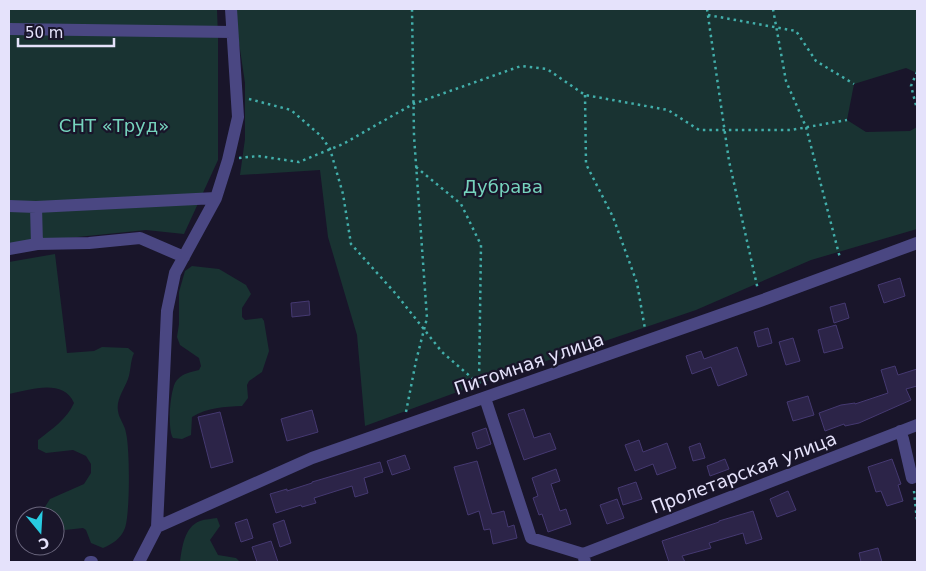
<svg xmlns="http://www.w3.org/2000/svg" width="926" height="571" font-family="'DejaVu Sans',sans-serif">
	<style>
		.green { fill: #193332 }
		.building { fill: #2c2448; stroke: #453971 }
		.lines { fill: none; stroke-linecap: round; stroke-linejoin: round }
		.path { stroke: #42aeaa; stroke-width: 2.5; stroke-dasharray: 2.5 4; stroke-linecap: butt }
		.minor { stroke: #4a4782; stroke-width: 12 }
		.labels { text-anchor: middle; stroke-width: 4.5; stroke-linejoin: round; paint-order: stroke }
		.park-label { font-size: 18px; fill: #76d3bd; stroke: #19152a }
		.street-label { font-size: 18px; fill: #e5e2fb; stroke: #19152a }
	</style>
	<rect width="100%" height="100%" fill="#19152a"/>
	<path class="green" d="M9 9H217L218 37V160L184 234 146 230 9 244Z
		M234 9H917V73L906 68 854 84 847 120 866 132 910 131 917 127V229L811 260 696 310 479 384 365 426 357 335 328 237 320 170 240 175 245 139V83Z
		M55 254 67 353 94 351 102 347 128 348 134 353C130 362 131 371 128 379 124 390 116 399 118 411 119 419 125 425 126 433 130 449 130 514 125 528 121 539 112 544 103 548L91 543 86 530 83 528 65 530 55 521V516H45L43 510 50 499 84 484 91 473V464L86 456 73 450 46 453 38 449V440C52 429 67 419 74 403 63 378 30 390 9 394V262Z
		M192 266 219 269 246 285 251 294 242 308V317L245 320 262 318 264 321 269 351 262 372 249 381 247 385 248 398 242 406C224 407 208 407 192 417L191 435 182 439 173 438C167 429 170 387 177 380 183 373 191 372 199 370L201 366 199 358 180 345 177 337 179 324V292L185 271Z
		M217 518 220 526 210 540 218 555 236 558 240 562H180C182 548 184 527 200 521 205 519 212 519 217 518Z"/>
	<path class="building" d="M900 278 905 296 884 303 878 285Z
		M309 301 310 315 292 317 291 303Z
		M845 303 849 318 834 323 830 307Z
		M836 325 843 348 824 353 818 330Z
		M768 328 772 343 758 347 754 332Z
		M793 338 800 361 786 365 779 342Z
		M737 347 747 375 718 386 711 367 692 374 686 356 701 351 704 359Z
		M895 366 898 375 917 369V386L906 389 911 400 859 423 845 426 844 424 825 431 819 413 841 405 855 403V404L888 393 881 370Z
		M808 396 814 415 793 421 787 402Z
		M524 409 534 438 550 433 556 449 524 460 508 414Z
		M312 410 318 432 287 441 281 419Z
		M220 412 233 462 211 468 198 417Z
		M486 428 491 444 477 449 472 433Z
		M639 440 643 452 667 443 676 468 657 475 653 464 635 471 625 445Z
		M700 443 705 458 693 461 689 447Z
		M405 455 410 469 392 475 387 461Z
		M725 459 729 469 710 476 707 466Z
		M892 459 901 484 898 485 903 501 887 506 881 491 876 492 868 467Z
		M477 461 492 514 504 511 508 527 514 525 517 538 493 544 490 529 484 530 479 511 468 515 454 467Z
		M380 462 383 472 364 478 368 493 355 497 352 486 314 498 316 503 302 507 301 505 276 513 270 494 287 489V491L312 483V482Z
		M556 469 560 481 551 484 560 511 566 509 571 524 548 532 542 514 539 515 533 498 538 496 532 478Z
		M636 482 642 499 623 505 618 488Z
		M788 491 796 510 777 517 770 499Z
		M617 499 624 518 607 524 600 505Z
		M753 511 762 539 746 544 743 533 709 543 711 548 682 556 685 562H669L662 541 719 522V521Z
		M247 519 253 538 241 542 235 523Z
		M284 520 291 543 280 547 273 524Z
		M271 541 278 562H257L252 547Z
		M878 548 882 562H861L859 553Z"/>
	<g class="lines">
		<path class="path" d="M707 9 729 161 758 290
			M773 9 786 81 806 127 840 258
			M708 15 796 31 816 61 854 84
			M917 72 911 86 917 109
			M585 95 586 164 613 217 637 283 645 329
			M249 99 291 110 321 136 330 149 343 194 351 244 396 294 442 352 479 384 480 387
			M239 158 258 156 299 162 343 144 413 104 521 66 547 69 585 95 668 110 699 130H791L847 120
			M416 167 461 204 481 245 479 384
			M406 412 416 361 427 318 414 136 412 9
			M914 491 917 521"/>
		<path class="minor" d="M9 29 232 32
			M9 206 36 207 216 198
			M36 207 37 244
			M9 249 37 244 89 243 140 238 184 257
			M485 398 531 538 583 554 585 562
			M900 431 903 439 912 478
			M157 527 312 458 760 301 917 243
			M583 554 917 425
			M90 562H92
			M139 562 157 527 167 311 175 273 216 198 228 160 238 117 231 9"/>
	</g>
	<g class="labels">
		<g class="park-label">
			<text x="114" y="132">СНТ «Труд»</text>
			<text x="503" y="193">Дубрава</text>
		</g>
		<g class="street-label">
			<text transform="translate(529 364) rotate(-19)" y="6">Питомная улица</text>
			<text transform="translate(744 473) rotate(-21)" y="6">Пролетарская улица</text>
		</g>
	</g>
	<rect width="926" height="571" fill="none" stroke="#e5e2fb" stroke-width="20"/>
	<g transform="translate(40 531) rotate(162)"><circle r="24" fill="#19152a" stroke="#6b677e"/>
	<path d="M0-4L9 19L0 12L-9 19Z" fill="#28cbe1"/>
	<text y="-8" font-size="14" font-weight="bold" text-anchor="middle" fill="#e5e2fb">С</text>
	</g>
	<path d="M18 38v8h96v-8" fill="none" stroke="#e5e2fb" stroke-width="2.5"/>
	<text x="25" y="38" font-size="15" fill="#e5e2fb" stroke="#19152a" stroke-width="4" paint-order="stroke">50 m</text>
</svg>
